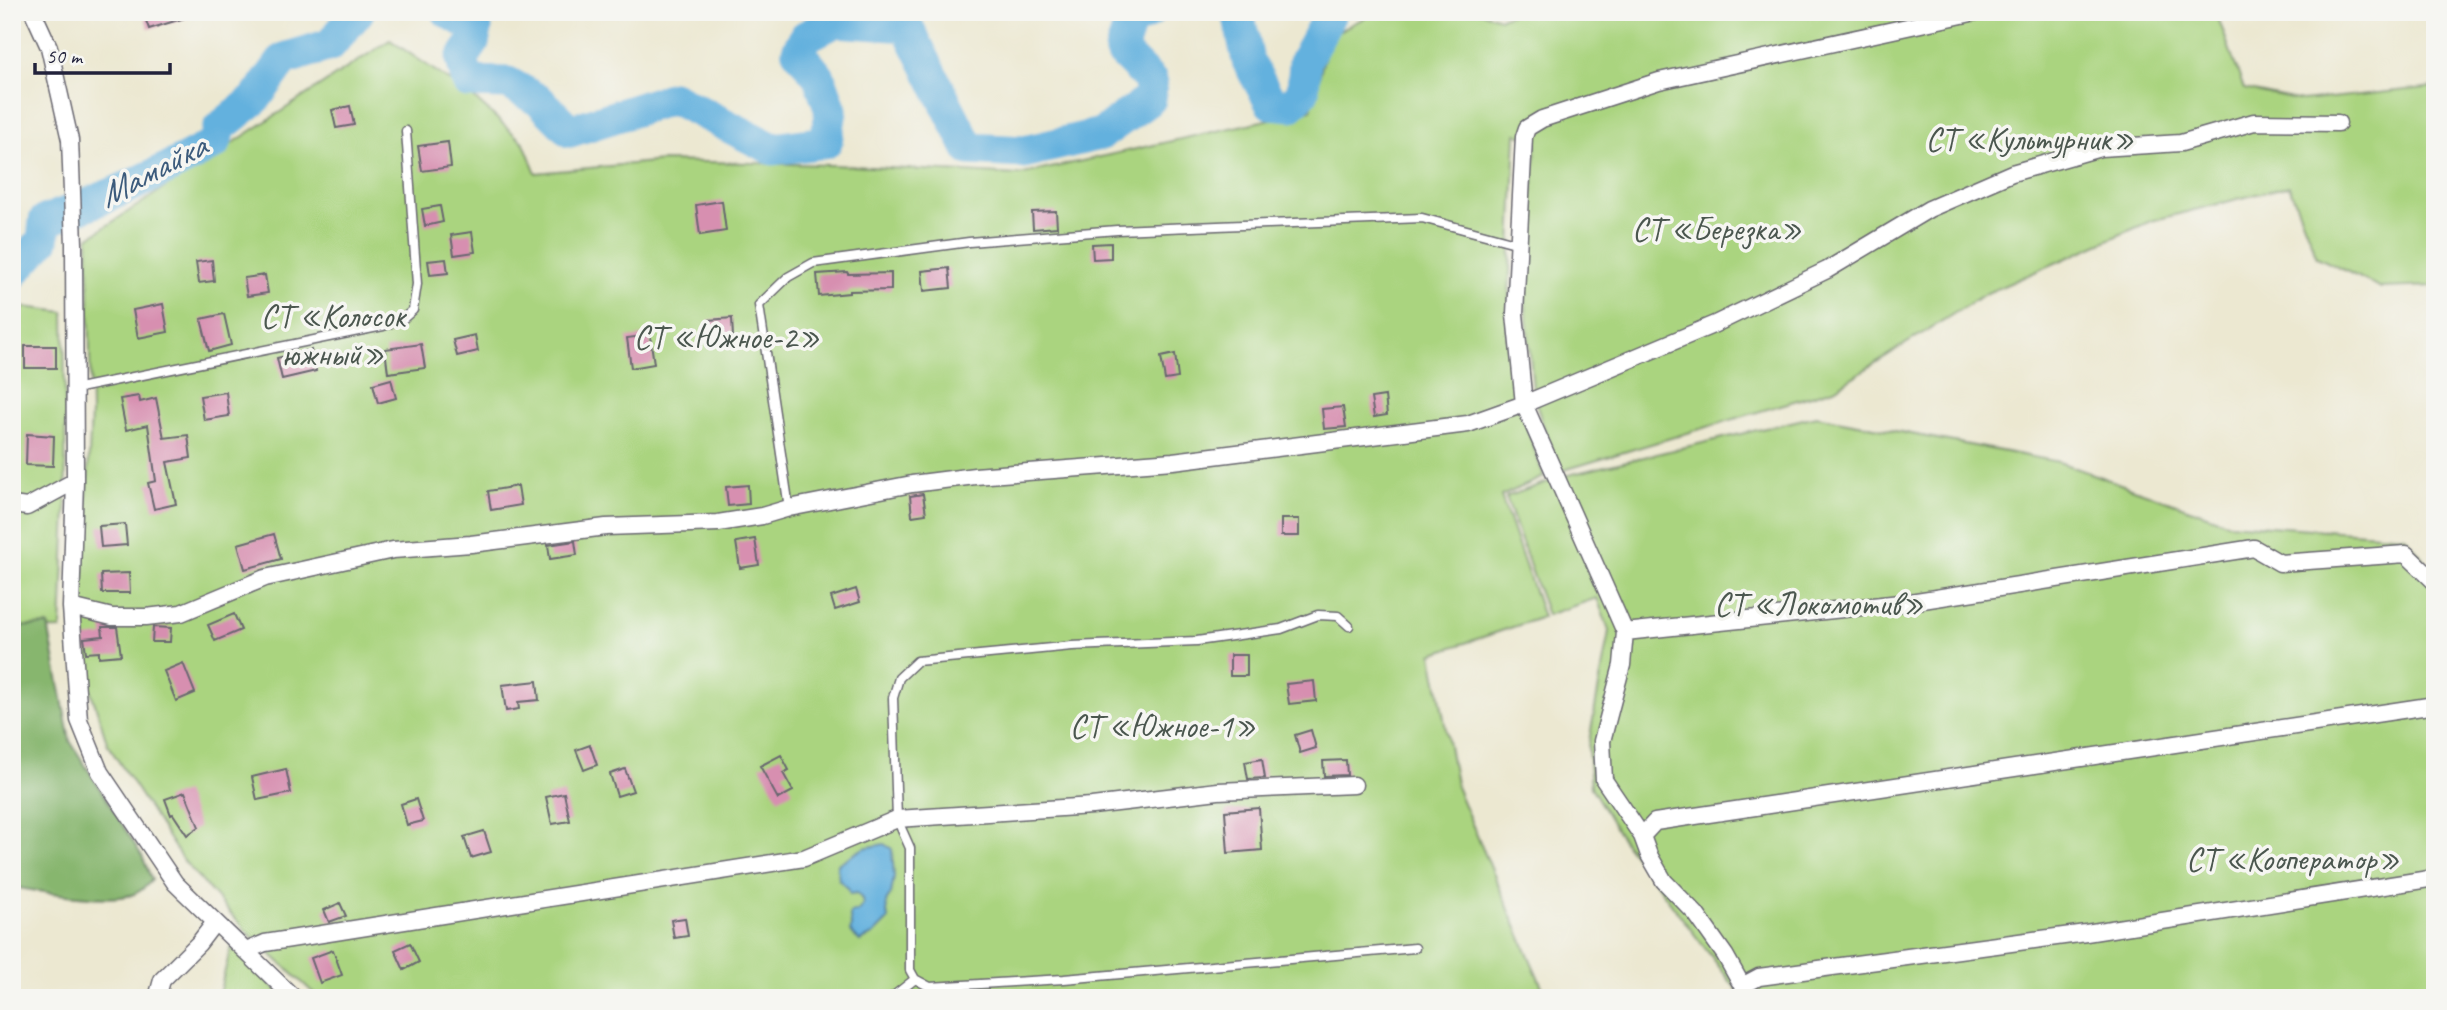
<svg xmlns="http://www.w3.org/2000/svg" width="2447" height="1010" font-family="Caveat,sans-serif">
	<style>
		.green { fill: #aad47f; stroke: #667b5d; stroke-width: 2 }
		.forest { fill: #87b66e; stroke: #546c54; stroke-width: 2 }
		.water { fill: #64b1de; stroke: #436a8c; stroke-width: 2 }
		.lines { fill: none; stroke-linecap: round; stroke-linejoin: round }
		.river { stroke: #64b1de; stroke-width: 33 }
		.building { fill: #d78fb0 }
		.lane-casing { stroke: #696770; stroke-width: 11 }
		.street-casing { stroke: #696770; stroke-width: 19 }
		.lane { stroke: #fff; stroke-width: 8 }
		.street { stroke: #fff; stroke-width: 16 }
		.labels { text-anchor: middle; stroke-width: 7; stroke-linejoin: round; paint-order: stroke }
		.park-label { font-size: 33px; fill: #4b574f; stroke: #f6f6f2 }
		.water-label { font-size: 35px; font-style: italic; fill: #3c5b7c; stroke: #f6f6f2 }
	</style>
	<rect width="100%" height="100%" fill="#f6f6f2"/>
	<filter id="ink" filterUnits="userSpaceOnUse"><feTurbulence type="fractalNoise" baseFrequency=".0143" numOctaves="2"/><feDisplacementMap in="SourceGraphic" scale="14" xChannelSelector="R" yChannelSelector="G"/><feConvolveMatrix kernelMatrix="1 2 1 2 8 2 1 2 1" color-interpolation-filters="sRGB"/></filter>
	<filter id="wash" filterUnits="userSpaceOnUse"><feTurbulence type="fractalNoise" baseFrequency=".00686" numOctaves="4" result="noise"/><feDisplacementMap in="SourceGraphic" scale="28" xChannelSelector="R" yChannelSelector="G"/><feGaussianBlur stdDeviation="1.57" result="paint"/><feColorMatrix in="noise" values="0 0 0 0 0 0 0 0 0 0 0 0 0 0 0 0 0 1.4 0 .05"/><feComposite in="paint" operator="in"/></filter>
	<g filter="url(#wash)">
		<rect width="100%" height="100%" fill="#ece8d1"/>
		<path class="green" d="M1376 12H1480L1500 18 1517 12H2216L2244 89 2302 101 2435 87V286L2381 288 2317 257 2289 186 2151 221 1985 294 1834 389 1561 471 1541 420 1533 390 1524 284 1537 139 1516 134 1507 341 1516 396 1544 477 1501 496 1543 617 1432 654 1457 789 1547 998H319L247 932 182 859 108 745 89 685 82 599 91 413 88 238 390 40 472 96 524 143 536 173 663 161 833 165 1019 175 1311 110 1330 35Z
			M24 307 64 312 66 509 61 629 12 630V327Z
			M1816 416 2059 462 2229 523 2405 536 2435 573V998H1743L1622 839 1591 787 1588 747 1609 631 1597 598 1547 615 1506 497 1564 476Z
			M231 947 285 998H218Z"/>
		<path class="forest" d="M48 625 70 741 142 856 152 880C146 886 142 891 134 894 111 904 39 891 12 887V627Z"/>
		<path class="water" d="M884 844 892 849 894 877 891 894 886 902 888 920 873 935 860 941 850 932C853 925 849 920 850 913L858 911 863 905 862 899 857 893 850 894 848 888 839 880 837 867 839 863 864 848Z"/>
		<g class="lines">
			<path class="river" d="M448 12 476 28 473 43 462 59 468 82 508 83 540 101 570 131 673 98 773 149 826 142 831 110 819 77 798 51 805 37 836 21 907 26 969 149 1024 152 1101 134 1150 99 1151 81 1121 51 1130 23 1149 12
				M1238 12 1248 61 1271 103 1291 105 1303 92 1305 61 1331 12
				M12 274 43 240 45 221C104 199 161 174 215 143L219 128 255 99 284 59 330 45 358 12"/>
		</g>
		<g id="blocks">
			<path class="building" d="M143 12H190L191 16 149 29Z
				M350 106 354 125 336 128 332 110Z
				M448 142 451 167 422 171 418 146Z
				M722 201 726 231 700 235 696 205Z
				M440 206 443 222 425 226 422 209Z
				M1056 211 1057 227 1033 229 1032 212Z
				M472 232 475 252 454 255 451 235Z
				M1111 243V258L1093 259 1092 244Z
				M446 259 448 273 430 275 428 261Z
				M212 260 214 281 199 283 196 262Z
				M949 268 951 288 924 291 922 271Z
				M847 272 848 274 891 273V290L849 291V293L819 296 817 274Z
				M265 275 268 293 247 296 244 278Z
				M163 304 168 332 138 338 133 310Z
				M224 314 231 345 209 351 201 319Z
				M732 318 733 337 711 339 709 320Z
				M475 335 478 351 457 356 453 340Z
				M650 335 654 364 631 368 627 338Z
				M421 344 425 368 388 373 385 349Z
				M25 346H56V368H25Z
				M311 350 316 371 282 379 277 358Z
				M1175 354 1178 378 1165 380 1161 357Z
				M391 379 396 398 378 403 373 384Z
				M226 392 229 416 204 420 200 396Z
				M139 396 140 402 156 398 164 438 188 435 191 458 167 462 176 504 154 509 148 483 156 481 148 425 126 430 120 399Z
				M1385 396 1387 415 1374 417 1371 398Z
				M1343 407 1346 427 1324 429 1322 409Z
				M27 434 54 436 53 466 26 465Z
				M748 485 749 504 728 506 726 487Z
				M518 486 521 505 491 510 488 491Z
				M923 494 926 514 912 516 910 496Z
				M1281 519H1299V536H1281Z
				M125 524 127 545 101 547 99 526Z
				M274 534 281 559 245 569 238 544Z
				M755 539 759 565 740 568 736 542Z
				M575 541 577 555 550 559 548 545Z
				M129 573 130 593H102L101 574Z
				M856 589 860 602 835 610 831 597Z
				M234 614 241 630 215 641 208 625Z
				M102 627H117L121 655 99 657V652L86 653 84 638 103 636Z
				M153 627 171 628 170 642H152Z
				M1230 655H1247V676H1230Z
				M183 663 195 693 176 701 164 671Z
				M537 681 539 700 518 702 519 709 506 711 502 685Z
				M1314 681 1316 701 1289 704 1286 684Z
				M1311 730 1316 748 1300 753 1295 735Z
				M590 745 597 765 584 770 576 750Z
				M781 755 789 770 783 773 793 791 778 799 760 766Z
				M1262 759 1265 778 1248 779 1245 762Z
				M1346 760 1347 775 1324 776 1323 761Z
				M286 769 291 793 257 800 252 777Z
				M625 769 633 791 617 796 610 774Z
				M185 792 199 827 187 835 173 814 171 815 165 799Z
				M564 793 570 821 552 824 546 797Z
				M416 799 423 821 407 825 401 804Z
				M1259 808 1262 850 1228 853 1225 811Z
				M484 831 491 852 471 858 464 837Z
				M340 903 346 916 329 922 324 910Z
				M685 918 688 936 674 938 671 920Z
				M410 943 419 962 404 970 395 950Z
				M333 950 342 975 320 983 311 958Z"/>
		</g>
	</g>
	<g filter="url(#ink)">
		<use href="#blocks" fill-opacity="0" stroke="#696770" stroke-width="2"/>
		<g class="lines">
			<defs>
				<path id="lane" d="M74 389 383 326 404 318 413 310 417 284 406 131
					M789 508 759 305 788 277 813 263 969 242 1117 230 1422 218 1519 244
					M1349 626 1338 616 1318 615 1281 629 1197 641 1072 646 917 661 899 678 893 698 897 819 910 848V970L915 979 930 987 1064 979 1415 948
					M891 998 915 979"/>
				<path id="street" d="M33 12 49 47 70 140 74 244 75 481 71 607 79 720 100 772 175 883 294 998
					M12 505 27 507 75 481
					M71 607 112 617H146L181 613 265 578 393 550 471 544 606 527 718 523 762 516 789 508 912 484 975 476 1173 461 1468 424 1524 404 1715 324 1827 270 1929 209 2012 173 2100 148 2181 143 2254 122 2338 123
					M1625 632 1910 602 2254 548 2280 563 2406 554 2435 582
					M1642 836 1604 780 1602 741 1622 665 1625 632 1524 404 1515 314 1524 137 1527 128 1542 119 1659 81 1976 12
					M246 951 265 943 804 858 897 819 1092 806 1218 791 1354 785
					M1742 986 1759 977 2086 933 2435 878
					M157 998 162 980 199 943 215 922
					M1749 998 1725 955 1696 914 1664 881 1649 855 1642 836 1655 822 2435 705"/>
			</defs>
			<use href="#lane" class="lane-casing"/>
			<use href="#street" class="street-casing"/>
			<use href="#lane" class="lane"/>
			<use href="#street" class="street"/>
		</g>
	</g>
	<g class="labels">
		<g class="park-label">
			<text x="2030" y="150">СТ «Культурник»</text>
			<text x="1717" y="240">СТ «Березка»</text>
			<text x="333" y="327">СТ «Колосок<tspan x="333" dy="38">южный»</tspan></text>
			<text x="727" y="348">СТ «Южное-2»</text>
			<text x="1819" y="615">СТ «Локомотив»</text>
			<text x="1163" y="737">СТ «Южное-1»</text>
			<text x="2293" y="870">СТ «Кооператор»</text>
		</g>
		<g class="water-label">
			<text transform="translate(152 170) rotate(-28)" y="12">Мамайка</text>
		</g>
	</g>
	<rect width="2447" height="1010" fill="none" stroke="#f6f6f2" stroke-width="42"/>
	<path d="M35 63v10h135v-10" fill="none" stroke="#22223b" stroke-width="3.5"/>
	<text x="46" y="63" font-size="21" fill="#22223b" stroke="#f6f6f2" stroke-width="5" paint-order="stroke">50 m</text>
</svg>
